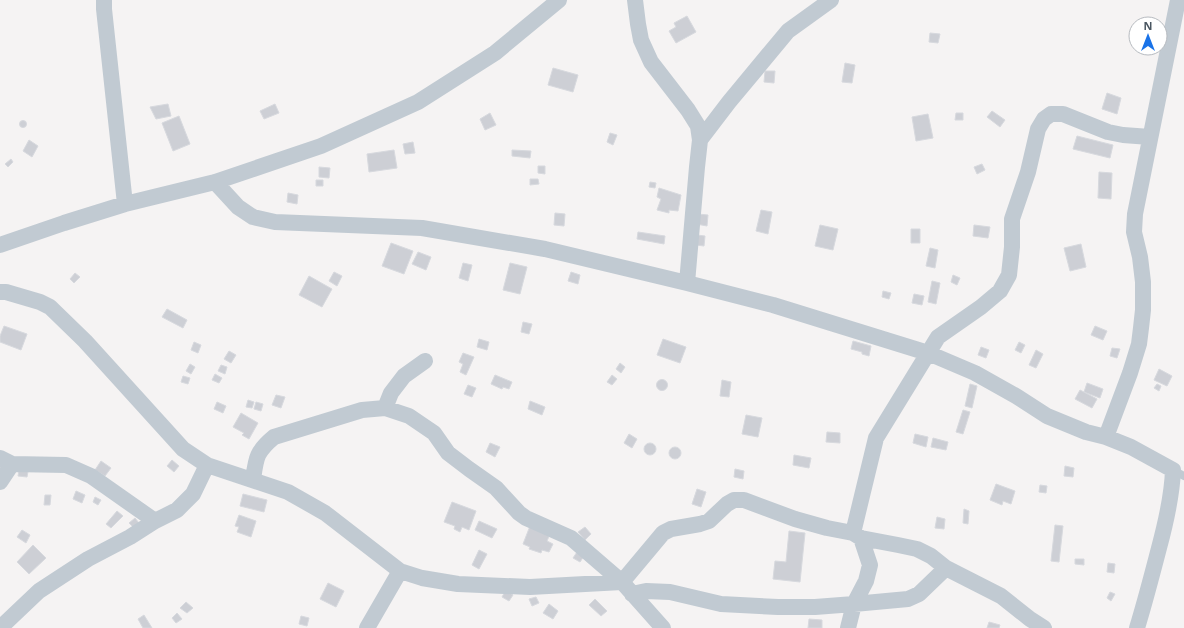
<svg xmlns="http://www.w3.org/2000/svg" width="1184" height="628" font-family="'Noto Sans',sans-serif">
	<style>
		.building { fill: #cdcfd5; stroke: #d7d9de }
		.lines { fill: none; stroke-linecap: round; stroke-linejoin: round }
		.lane { stroke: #c1cad2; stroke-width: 8 }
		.street { stroke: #c1cad2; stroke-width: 16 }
	</style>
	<rect width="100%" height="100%" fill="#f5f3f3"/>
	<path class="building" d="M687 16 696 32 676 43 669 31 676 27 674 23Z
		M930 33 940 34 938 43 929 42Z
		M845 63 855 65 852 83 842 82Z
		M553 68 578 75 573 92 548 85Z
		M765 71H775L774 83 764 82Z
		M1107 93 1121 98 1117 114 1102 109Z
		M168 104 171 116 156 119 150 107Z
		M275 104 279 113 264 119 260 111Z
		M992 111 1005 120 1000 127 987 117Z
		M490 113 496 125 485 130 480 119Z
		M956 113H963V120H955Z
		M928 114 933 138 916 141 912 117Z
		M179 116 190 144 173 151 162 123Z
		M19.5 124a3.5 3.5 0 1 1 7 0a3.5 3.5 0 1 1-7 0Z
		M610 133 617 135 613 145 607 142Z
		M1077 136 1113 145 1110 158 1073 149Z
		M29 140 38 146 32 157 23 151Z
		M413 142 415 153 405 154 403 144Z
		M394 150 397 168 369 172 367 154Z
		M512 150 531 151 530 158 512 156Z
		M11 159 13 162 8 167 5 164Z
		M982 164 985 170 977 174 974 167Z
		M538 166H545V174L538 173Z
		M319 167 330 168 329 178 319 177Z
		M1099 172 1112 173 1111 199 1098 198Z
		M530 179H538L539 184 530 185Z
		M316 180H323V186H316Z
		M650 182 656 183 655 188 649 187Z
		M659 188 681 195 678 211 669 210V213L657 210 661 199 657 197Z
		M288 193 298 195 297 204 287 202Z
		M761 210 772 212 768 234 756 231Z
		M555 213 565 214 564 226 554 225Z
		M698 214 708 215 707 226 696 224Z
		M820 225 838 229 833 250 815 246Z
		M974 225 990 227 988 238 973 236Z
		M911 229H920V243H911Z
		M638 232 665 236 664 244 637 239Z
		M697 235 705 236 704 246 696 245Z
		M391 243 413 251 404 274 382 266Z
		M1081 244 1086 267 1070 271 1064 248Z
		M930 248 938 250 935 268 926 266Z
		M418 252 431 257 426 270 412 264Z
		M463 263 472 265 468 281 459 278Z
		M510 263 527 267 520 294 503 290Z
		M334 272 342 276 337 286 329 281Z
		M571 272 580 275 578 284 568 281Z
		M75 273 80 277 74 283 70 279Z
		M953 275 960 278 957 285 951 282Z
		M309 276 332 289 322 307 299 295Z
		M932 281 940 283 936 304 928 302Z
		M883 291 891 293 889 299 882 297Z
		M914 294 924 296 922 305 912 303Z
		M167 309 187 320 183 328 162 317Z
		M523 322 532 324 529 334 521 332Z
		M4 326 27 334 21 350 0 342V336Z
		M1095 326 1107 331 1103 340 1091 335Z
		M479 339 489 342 487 350 477 347Z
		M663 339 686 347 680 363 657 355Z
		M853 341 871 346 869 356 862 354V352L851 349Z
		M194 342 201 345 198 353 191 350Z
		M1019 342 1025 345 1021 353 1015 350Z
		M981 347 989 350 986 358 978 355Z
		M1112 348 1120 349 1117 358 1110 356Z
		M1036 350 1043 354 1036 368 1029 365Z
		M229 351 236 355 231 363 224 359Z
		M463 353 474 357 466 375 460 372 463 364 459 362Z
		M620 363 625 367 621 373 616 369Z
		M190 364 195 367 191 374 186 371Z
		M221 365 227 367 225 374 218 371Z
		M1159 369 1172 376 1167 386 1154 380Z
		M215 374 222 378 219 383 212 380Z
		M495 375 512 382 509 389 503 387 502 389 491 384Z
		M612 375 617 379 612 385 607 382Z
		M183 376 190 378 188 384 181 382Z
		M656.5 385a5.5 5.5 0 1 1 11 0a5.5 5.5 0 1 1-11 0Z
		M722 380 731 382 729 397 720 396Z
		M1087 383 1103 389 1100 398 1084 392Z
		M970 384 977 386 972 408 965 406Z
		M1157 384 1161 386 1159 391 1154 388Z
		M468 385 476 388 472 397 464 394Z
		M1080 390 1097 399 1092 408 1075 399Z
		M276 395 285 397 281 408 272 405Z
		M248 400 254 402 252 408 246 407Z
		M530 401 545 407 542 415 528 409Z
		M217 402 226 406 223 413 214 409Z
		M256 402 263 404 261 411 254 409Z
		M963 410 970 412 963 434 956 432Z
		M241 413 258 423 249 439 242 435 244 433 233 427Z
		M746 415 762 418 758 437 742 434Z
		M827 432 840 433V443L826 442Z
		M629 434 637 439 632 448 624 443Z
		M915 434 928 437 926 447 913 443Z
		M933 438 948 442 946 450 931 447Z
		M644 449a6 6 0 1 1 12 0a6 6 0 1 1-12 0Z
		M490 443 500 447 495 457 486 452Z
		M669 453a6 6 0 1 1 12 0a6 6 0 1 1-12 0Z
		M794 455 811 458 809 468 793 465Z
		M172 460 179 466 174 472 167 466Z
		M101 461 111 468 105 476 95 470Z
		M20 465 29 466 27 477 18 476Z
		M1065 466 1074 468 1073 477 1064 476Z
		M735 469 744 471 743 479 734 477Z
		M996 484 1015 491 1011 504 1003 501 1002 505 990 500Z
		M1040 485 1047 486 1046 493 1039 492Z
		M697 489 706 492 701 507 692 504Z
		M76 491 85 495 82 503 73 499Z
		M243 494 267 500 264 512 240 506Z
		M45 495H51L50 505H44Z
		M95 497 101 500 98 505 93 502Z
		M452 502 476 511 469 530 462 527 460 532 454 529 455 526 444 522Z
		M964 509 969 511 968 524 963 523Z
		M117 511 123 516 111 528 106 524Z
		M239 515 256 521 251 537 237 532 239 527 235 526Z
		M937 517 945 519 944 529 935 528Z
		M135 518 139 523 134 528 129 523Z
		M479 521 497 529 492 538 475 530Z
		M1055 525 1063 526 1059 562 1051 561Z
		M530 526 550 534 547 541 553 544 549 552 542 550 541 553 529 549 530 547 523 544Z
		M585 527 591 534 585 540 578 532Z
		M22 530 30 535 26 543 17 537Z
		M789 531 805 533 800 582 773 579 775 561 786 562Z
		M33 545 46 558 29 574 17 562Z
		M579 549 586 553 580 562 573 558Z
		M479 550 487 554 479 569 472 565Z
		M1075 559H1084V565L1075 564Z
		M1108 563 1115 564 1114 573 1107 572Z
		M328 583 344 591 336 607 320 599Z
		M506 590 513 595 509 601 502 597Z
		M1110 592 1115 594 1111 601 1107 598Z
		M536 597 539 603 532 606 529 599Z
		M595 599 607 611 601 616 589 605Z
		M186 602 193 608 187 613 180 608Z
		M549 604 558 611 553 619 543 613Z
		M177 613 182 619 176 623 172 618Z
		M144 615 152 628H143L138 619Z
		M301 616 309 618 307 626 299 624Z
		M809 619 822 620V628H808Z
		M989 622 1000 625 999 628H987Z"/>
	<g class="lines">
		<path class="lane" d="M1173 470 1184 476"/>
		<path class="street" d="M104 0V9L125 204
			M635 0 638 24 641 40 651 62 688 110 698 126 700 140 697 167 687 283
			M700 140 729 102 788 31 831 0
			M215 182 238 207 253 217 275 222 422 228 545 249 687 283 773 305 928 353 975 373 1016 396 1047 416 1086 432 1106 437 1131 447 1173 470C1172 497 1166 522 1159 548 1152 575 1145 602 1137 628
			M0 245 64 223 125 204 215 182 321 146 418 102 495 53 559 0
			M0 292H6L40 302 50 307 85 341 183 449 207 465 288 492 325 513 400 571 422 578 458 584 530 587 622 582 663 533 671 529 700 524 709 521 727 504 734 500H744L795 519 827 528 853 533 861 538 898 545 917 549 931 556 946 568 1001 596 1030 619 1044 628
			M385 408 391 393 404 376 425 361
			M1106 437 1130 373 1139 344 1141 328 1143 310V282L1140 257 1134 232 1135 214 1178 0
			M0 458 12 464 66 465 91 476 155 521
			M253 480C256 458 256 452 274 437L362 410 385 408 409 416 434 433 448 453 469 469 496 488 519 513 526 518 571 538 622 582 663 628
			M0 482 12 464
			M853 533 876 438 938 337 981 307 1000 291 1009 275 1012 247V219L1028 172 1038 129 1044 119 1051 114H1063L1108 132 1123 135 1150 137
			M632 594 646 591 670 592 721 604 778 607H815L854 604 908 599 919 594 946 568
			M0 628 39 591 88 559 130 537 155 521 177 510 193 494 207 465
			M367 628 400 571
			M848 628 854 604 866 581 870 565 861 538"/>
	</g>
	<g transform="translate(1148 36)"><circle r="19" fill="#ffffff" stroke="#b7bbc0"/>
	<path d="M0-3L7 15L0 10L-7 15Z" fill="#1a73e8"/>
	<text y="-6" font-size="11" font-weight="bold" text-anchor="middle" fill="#4a5661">N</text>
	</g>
</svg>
